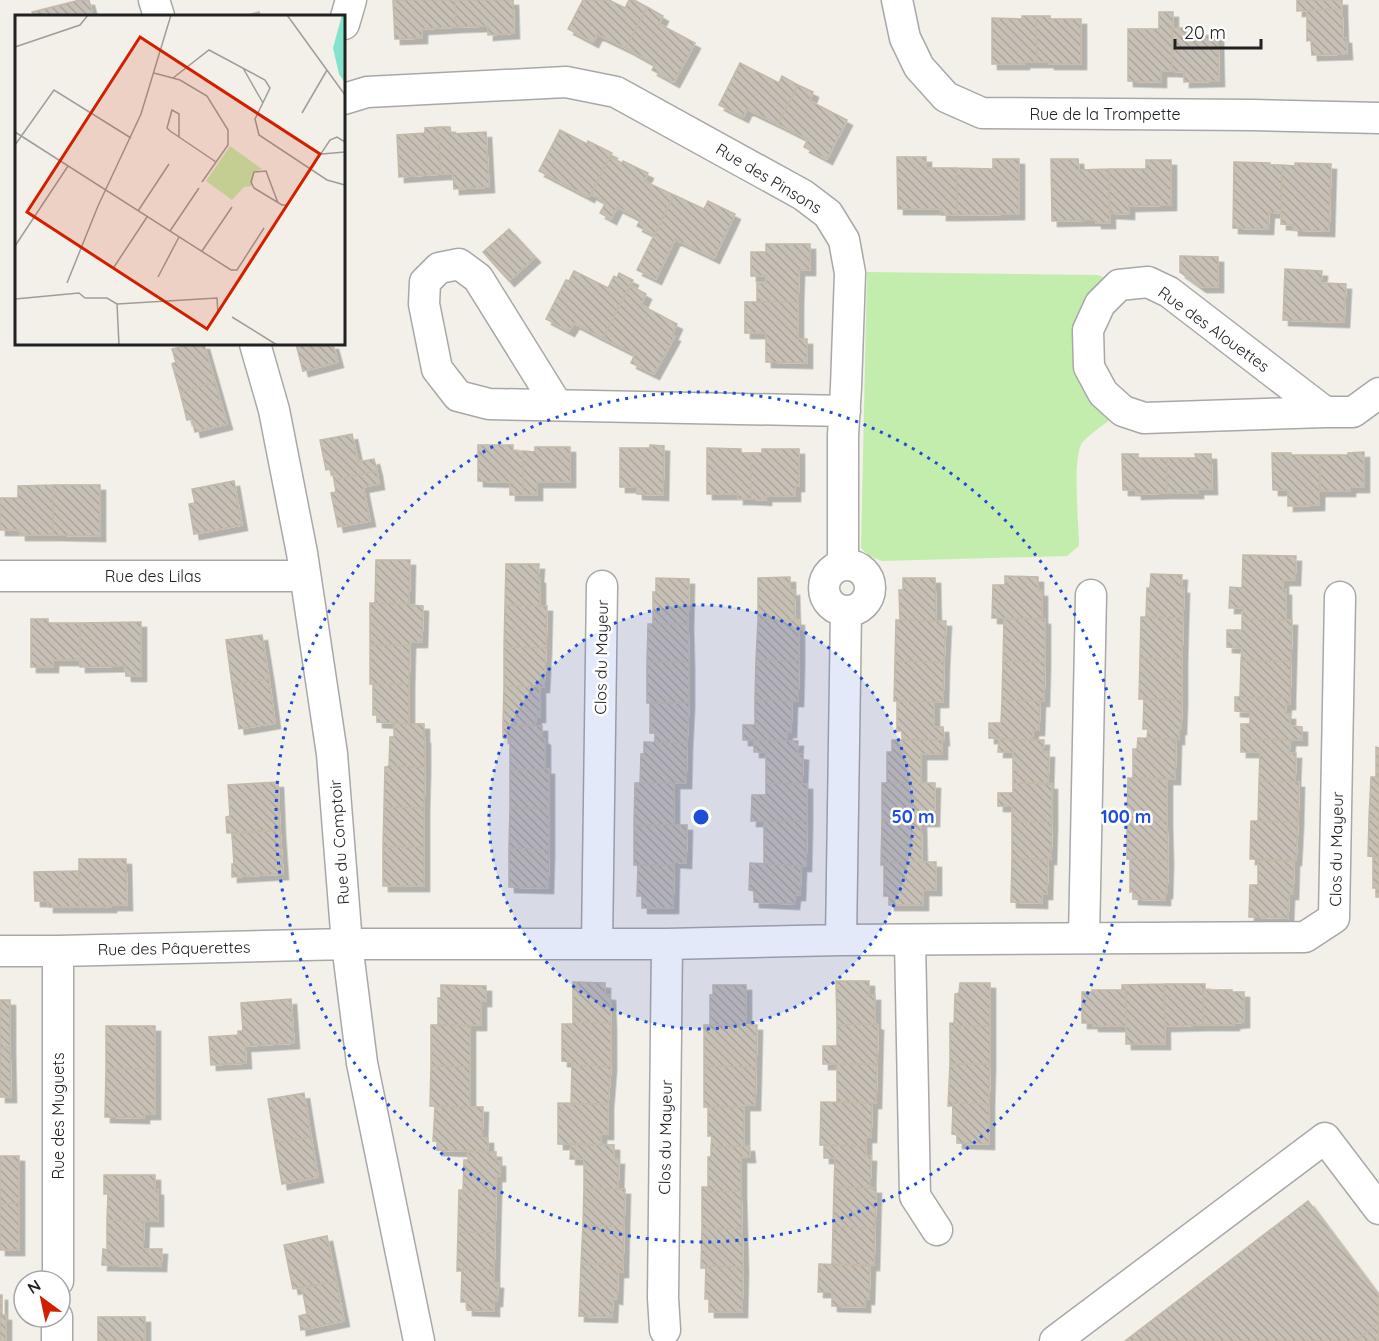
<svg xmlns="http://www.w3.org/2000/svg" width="1379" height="1341" font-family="Quicksand,sans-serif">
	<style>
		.grass { fill: #c3edac }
		.building { fill: url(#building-back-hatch); stroke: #c4b9a9; stroke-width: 1.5; filter: url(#shadow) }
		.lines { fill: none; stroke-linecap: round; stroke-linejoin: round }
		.minor-casing { stroke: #a8a8a8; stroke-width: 33 }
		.minor { stroke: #fff; stroke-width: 30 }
		.ring { fill: none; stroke: #1d4ed8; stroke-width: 3; stroke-dasharray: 3 6 }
		.labels { text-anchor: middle; stroke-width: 5; stroke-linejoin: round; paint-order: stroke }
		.street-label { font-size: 16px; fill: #212121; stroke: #fff }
		.inset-road { fill: none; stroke: #9e9d98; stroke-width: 1.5 }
		.view { fill: #d21f00; fill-opacity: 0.15; stroke: #d21f00; stroke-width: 3 }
		.inset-edge { fill: none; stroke: #212121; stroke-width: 3 }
		.centre { fill: #1d4ed8; stroke: #fff; stroke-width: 3 }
		.ring-label { font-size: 18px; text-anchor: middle; font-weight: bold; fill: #1d4ed8; stroke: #fff; stroke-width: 5; stroke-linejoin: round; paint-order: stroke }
	</style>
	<defs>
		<pattern id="building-back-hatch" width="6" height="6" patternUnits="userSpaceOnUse" patternTransform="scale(1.5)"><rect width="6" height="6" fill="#c7c0b6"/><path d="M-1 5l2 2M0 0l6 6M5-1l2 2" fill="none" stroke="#aba59c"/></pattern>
		<filter id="shadow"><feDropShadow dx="5.5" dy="5.5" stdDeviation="0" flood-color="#0004"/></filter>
	</defs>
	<rect width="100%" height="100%" fill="#f2f0e8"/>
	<path class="grass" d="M867 272 1098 275 1119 285 1088 330 1123 411C1113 418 1089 434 1082 443 1072 458 1079 525 1079 546L1067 556 882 561 869 556 861 548Z"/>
	<path class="building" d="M80 0H89L93 16H34L32 12Z
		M393 0H455L456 27 422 29V38L395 39Z
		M455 0H513L514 33 488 35V26L456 27Z
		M583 0H609L625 8 629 0H634L647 7 626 48 597 34 593 42 568 29Z
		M1297 0H1342V9L1297 11Z
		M647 7 663 16 659 24 695 43 674 82 652 70 655 64 626 48Z
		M1342 9 1343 38H1346L1347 54 1312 55 1311 40 1307 41V10Z
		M259 12 260 16H244Z
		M1159 12H1173L1172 71H1161V82L1128 81V29H1159Z
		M1022 16H1036L1037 62H1024V64H992V18L1022 19Z
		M1036 16H1050V19H1081V64H1049V62H1037Z
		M1172 28H1186V36L1218 35 1219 81 1184 82V72L1172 71Z
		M740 63 779 83 782 76 798 85 778 124 747 109 743 117 719 105Z
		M798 85 813 92 810 101 847 120 827 159 804 147 808 139 778 124Z
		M438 127 441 174 399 177 397 135 425 133V128Z
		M438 127H450L451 134 486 132 489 187 454 189 453 174H441Z
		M560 130 587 144 588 141 612 153 589 197 539 171Z
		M610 157 622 163 623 161 648 173 644 181 674 195 655 235 637 226 641 219 617 207 611 219 600 213 606 202 591 194Z
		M897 157H926V168H957V215H941V209H898Z
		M993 159H1019V214L957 215V168L993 169Z
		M1051 159H1078L1079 170 1109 169 1110 223H1096V220L1052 221Z
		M1146 160H1171V205L1129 206V214L1109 213V169H1146Z
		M1234 162 1270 163V165H1282L1281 213 1269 212 1268 229 1233 228Z
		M1295 163 1331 164 1329 231 1293 230V225L1281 224 1282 165 1295 166Z
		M674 195 704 209 708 201 735 214 714 258 675 239 656 279 637 270Z
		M509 229 535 257 509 281 483 252Z
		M766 244H810V270H799L798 302H757V283H766V276H751V252H766Z
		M1180 256 1218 257V287H1201L1180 272Z
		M1285 269 1322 271 1321 283 1346 284 1344 322 1283 320Z
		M574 271 608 288 614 276 617 278 619 273 633 280 603 338 574 323 569 331 546 319 566 280 569 281Z
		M630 285 646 294 641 305 677 324 672 335 675 336 654 374 631 363 635 354 603 338Z
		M745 302H798V339H807V363L766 362V333H745Z
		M191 344H204L215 382 180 392 172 364 176 362 172 349Z
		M296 344H333L338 362 303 371Z
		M215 382 227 424 195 432 192 419 187 420 180 392Z
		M352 434 358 462 374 459 377 471 334 480 332 469 326 470 320 440Z
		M478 445H513V452L523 451V495H510V482L478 481Z
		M650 445 664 446 663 495 637 494V487H620V448H650Z
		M535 447H570V482H537V495H523V451L535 452Z
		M707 448 741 449V453H751V499H738V494H707Z
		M762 449H799V486H795V496H766V500L751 499V453H762Z
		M1364 452V487H1350V491H1320V455H1348V453Z
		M1272 453H1291V455H1320L1319 505 1288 506V490H1273Z
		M1122 454H1138V458H1167V493L1136 494V490H1123Z
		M1195 454H1211L1212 489H1198V493H1167V458H1196Z
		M377 471 379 484 363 487 370 521 338 527 331 493 336 492 334 480Z
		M234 481 242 525 194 534 189 504 195 503 192 489Z
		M53 485H100V536L53 535Z
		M53 485V535H20V530H0V498H18V486Z
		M1243 555 1296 556 1295 580H1283V590H1286V620L1242 619 1243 608H1229L1230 587 1242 588Z
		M376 560H410L409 604 375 603Z
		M506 564H539L538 578H540V606L505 605Z
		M1151 574 1182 575 1181 588H1184L1183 618 1146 617 1147 588H1150Z
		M1005 576 1038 577V591H1042V619L992 618 993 585H1005Z
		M790 577V591L794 590 795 620H758V578Z
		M656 578 689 579 688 624H653V592H656Z
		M903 578H935L936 621 900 620 899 590H903Z
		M370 603 409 604V605L423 606 422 642H410V645H370Z
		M505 605 547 606 546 648 504 647Z
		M1141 617 1183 618 1182 658H1140Z
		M31 619H48V623H80V660H53V667H31Z
		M1004 619H1045V662L1003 661Z
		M1242 619 1292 620 1291 661H1241L1242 648 1227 647V630H1242Z
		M758 620H799V661L756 660Z
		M896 620 946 621 944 662 895 661Z
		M141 622V676H126L125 666 80 667V623Z
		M648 624H688L689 662H647Z
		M262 635 269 679 232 684 226 640Z
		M370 645H410L409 684H370Z
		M504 647 546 648 544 687 504 686Z
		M1140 658H1182V700L1139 699Z
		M756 660 799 661 798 701 755 700Z
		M895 661 944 662 943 702 894 701Z
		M1003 661 1045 662 1044 701 1002 700Z
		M1241 661H1291L1290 698 1240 697Z
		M647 662H689V703H647Z
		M269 679 275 723 239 729 232 684Z
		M373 684H409V724L377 722V715H373Z
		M504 686 540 687V717H536L535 725H503Z
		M1235 697 1290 698V704H1286L1285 714H1290V726L1302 727V740L1241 739V724H1250V712L1235 711Z
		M1144 699 1182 700 1181 729H1179V739L1147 738 1148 729H1143Z
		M755 700 792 701 791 732H787L786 741 743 740V725H755Z
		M1002 700 1040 701 1039 730H1033L1032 740 989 738V723H1001Z
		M897 701 934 702V727H943L944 740 902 739V731H897Z
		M650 702 689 703 687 743 655 742V733H650Z
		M394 723 424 724V738H425V767L389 766 390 737H394Z
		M503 725 542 726V738L545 740V769L510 770V738H503Z
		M1138 738 1176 739 1175 779 1133 778V749H1137Z
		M999 739 1044 740 1043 752H1049L1048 783H1013V752H998Z
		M1241 739 1290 740 1289 753H1296L1295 782 1259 781 1260 752H1241Z
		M754 740 798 741 797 754 803 755 802 784 766 783V752H754Z
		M892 740H942V754H921V783H887V752H892Z
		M644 742 687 743 686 783H640L641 754H644Z
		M1376 747 1379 748V777H1376Z
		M389 766 425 767 424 808 384 807 385 767Z
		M545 769H549V808H510V770Z
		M1371 777H1379V818H1369Z
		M1128 778 1167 779V821H1127Z
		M1259 781 1299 782 1298 822 1258 821Z
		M278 782 280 830 227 833 226 817 230 816 228 785Z
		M635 783H674V825H634Z
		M766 783 807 784V821H751L752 795H766Z
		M882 783H935L934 821H882Z
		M1013 783 1052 784V822H1012V806H998V793H1013Z
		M384 807 424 808V847H383Z
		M510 808H549V850L509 848Z
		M1369 818H1379V857L1368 856Z
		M764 821H807L806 866 764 864Z
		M882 821 921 822 922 862H884V865H881Z
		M1127 821H1167L1168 860 1127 859Z
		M1251 821 1298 822 1296 860 1250 859Z
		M1012 822H1052L1051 859H1012Z
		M634 825H687L686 863 674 862V865H634Z
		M280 830 283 874 232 877V864H234L232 834Z
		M383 847H424V886H383Z
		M509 848 549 850 548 888 509 887Z
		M1373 856 1379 857V897H1376V888H1373Z
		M79 859H126L127 905H111V907H79Z
		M1012 859H1048L1047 894H1042V903L1011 902Z
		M1130 859 1168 860 1167 893H1165V900L1133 899V891L1130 892Z
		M1258 860 1294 861 1293 894H1289L1288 918 1249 917 1250 885H1258Z
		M884 862H936V890H923V905H889V896H884Z
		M750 863 801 866 800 895H795L794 904 754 902V891L749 890Z
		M638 865H674L673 908H642V896H637Z
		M79 871V907H48V901H35L34 872Z
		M836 981H869V995H875V1024L837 1025Z
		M573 982 605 983V995H610L611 1023 573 1022Z
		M960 983H990V1026H954L955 994 959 993Z
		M1164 984H1205V990H1203V1025L1165 1026Z
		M1164 984 1165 1044H1126V990H1122V985Z
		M441 985 486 986V1001H481V1025H438V998H441Z
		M713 985H746V1025H710V995H713Z
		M1092 990H1126V1026H1093V1023H1082V992H1093Z
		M1203 990H1232V992H1244V1022L1234 1023V1025H1203Z
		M291 999 294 1043 245 1046 246 1063 211 1065 209 1037 238 1035V1031H243L241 1003Z
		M0 1000H10V1047L0 1048Z
		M573 1022 611 1023V1066L572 1065 573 1062 562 1061V1024H573Z
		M950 1023H955L954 1026H990V1064H950Z
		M875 1024 878 1025 877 1064H823V1046H837V1025Z
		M431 1025H470V1067L431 1066Z
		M704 1025H757L756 1067 704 1066Z
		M106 1026H155V1069H106Z
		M10 1047 11 1097H0V1048Z
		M837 1064H877L876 1103 837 1102Z
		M950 1064H990L989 1104 953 1103V1106H948Z
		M572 1065 611 1066 608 1104H571Z
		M431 1066 470 1067V1107L430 1106Z
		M704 1066 756 1067 755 1105H744V1107H704Z
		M106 1069H155V1114H144V1118L105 1117Z
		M304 1093 311 1137 275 1143 268 1099Z
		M821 1102 872 1103 871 1137H866V1146L820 1145Z
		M558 1103 608 1104V1134H601V1145L558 1144Z
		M953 1103 989 1104V1144L957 1143V1135L952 1134Z
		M435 1107H483L482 1138H488V1152L437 1150V1141H433Z
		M708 1107H744V1146L711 1147 712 1136H708Z
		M311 1137 318 1177 282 1184 275 1143Z
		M571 1144 614 1145V1159H619L618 1189 584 1188V1159H570Z
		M824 1145 866 1146V1156H871L870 1188 834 1187 835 1158H824Z
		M749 1146 750 1157H741V1191L708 1192V1157H711V1147Z
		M468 1151 496 1152V1161H500V1176H496V1192H463L464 1160H468Z
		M0 1156H19V1203L0 1204Z
		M104 1175H155V1190H158V1221L107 1220 108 1194H104Z
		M702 1187H708V1192L741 1191 742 1229H702Z
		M834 1187 876 1188 875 1228 833 1227Z
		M584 1188 625 1189 624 1226 583 1225Z
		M459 1190H463V1192H496L495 1233 458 1232Z
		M1308 1201 1379 1296V1323L1355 1341H1125Z
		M19 1203V1250H0V1204Z
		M107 1220 144 1221 143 1249H162L161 1266 102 1265 103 1249 107 1250Z
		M583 1225 624 1226 623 1264H581Z
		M833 1227 875 1228 874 1265 832 1264Z
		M702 1229H742L743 1267 706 1266V1268H701Z
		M458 1232 495 1233 494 1270 462 1269V1271H457Z
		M327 1236 336 1281 293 1289 284 1245Z
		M581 1264H623V1272H618L617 1299 613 1298 612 1317 579 1316Z
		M819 1264 870 1266 869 1299H865V1307L832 1306V1292H818Z
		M706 1266 743 1267 742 1312H709V1299H705Z
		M462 1269 494 1270V1283H498L497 1301H494V1311L467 1310V1302H461Z
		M336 1281 344 1321 301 1330 299 1316 307 1314 302 1288Z
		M0 1295H2V1315H6V1341H0Z
		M98 1317H145V1341H98Z
		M1379 1323V1341H1355Z"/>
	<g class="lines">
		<defs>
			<path id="minor" d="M154 0 159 16
				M897 0 905 38 919 67 946 97 982 113 1253 115 1379 118
				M344 24 351 0
				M344 99 367 92 566 82 616 92 803 195 828 214 844 240 850 273 846 387 843 435V565
				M255 344 274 410 302 553 332 754 347 944 362 1063 419 1341
				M557 405 478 278 459 264 439 268 425 282 424 304 437 369 458 396 489 404 845 411
				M1325 412 1169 292 1148 282 1119 285 1100 304 1088 330 1089 367 1103 393 1123 411 1144 418 1325 412H1353L1379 393
				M824 588a23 23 0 1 1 46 0a23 23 0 1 1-46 0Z
				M0 576H305
				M1084 938 1091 595
				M841 940 846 611
				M910 940 915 1196 937 1230
				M597 944 602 586
				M0 951H58L347 944H667L841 940 1305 937 1334 918 1340 597
				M58 1281V951
				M665 1330 663 1298 667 944
				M57 1341V1317
				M1055 1341 1325 1138 1379 1209"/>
		</defs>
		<use href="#minor" class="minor-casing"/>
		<use href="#minor" class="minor"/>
	</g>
	<circle cx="701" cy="817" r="212" fill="#1d4ed8" fill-opacity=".12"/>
	<g class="ring">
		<circle cx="701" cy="817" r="212"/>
		<circle cx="701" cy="817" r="425"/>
	</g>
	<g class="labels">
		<g class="street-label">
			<text x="1105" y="120">Rue de la Trompette</text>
			<text transform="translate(769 178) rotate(31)" y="6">Rue des Pinsons</text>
			<text transform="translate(1214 329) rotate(36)" y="6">Rue des Alouettes</text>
			<text x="153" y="582">Rue des Lilas</text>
			<text transform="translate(601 657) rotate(-89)" y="6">Clos du Mayeur</text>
			<text transform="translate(339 842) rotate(-94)" y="6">Rue du Comptoir</text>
			<text transform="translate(1336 849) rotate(-89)" y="6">Clos du Mayeur</text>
			<text transform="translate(174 948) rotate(-1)" y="6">Rue des Pâquerettes</text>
			<text transform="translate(58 1116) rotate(-90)" y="6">Rue des Muguets</text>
			<text transform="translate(665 1137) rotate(-89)" y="6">Clos du Mayeur</text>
		</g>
	</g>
	<g transform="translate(15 15)">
		<rect width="330" height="330" fill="#f2f0e8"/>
		<path d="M215 131 247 154 239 157 237 171 229 172 217 185 191 166Z" fill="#c3edac"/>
		<path d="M327 0H330V68L324 59 318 33Z" fill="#83e3cc"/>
		<path class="inset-road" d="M272 0 330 80M0 32 65 10 73 0M228 53 248 88M139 58 165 65 192 81 213 115V130L187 167M158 63 194 35 250 65 255 73 240 104 244 120 312 165 330 170M287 98 312 55M0 117 216 255H222L249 213M164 122V99L157 95 152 113 155 116 164 122 201 147M0 130 39 75 116 123M307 139 330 137M263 188 251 156 239 157 236 167 239 173 267 190H272L315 125 322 122 330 127M123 196 154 149M155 216 184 173M0 231 53 151M187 236 217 192M99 252 132 202M143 262 164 222M52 268 83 191 126 99 156 0M0 284 64 278 70 283H92L102 289 104 330M102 289 202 283 203 299M217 302 262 330"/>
		<path class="view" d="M125 22 305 139 192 314 12 197Z"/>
		<rect width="330" height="330" class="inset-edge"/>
	</g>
	<circle cx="701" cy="817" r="9" class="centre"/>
	<g class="ring-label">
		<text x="913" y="823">50 m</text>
		<text x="1126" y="823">100 m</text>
	</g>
	<g transform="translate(42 1299) rotate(327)"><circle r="28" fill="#ffffff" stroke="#a6a6a6" stroke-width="1.5"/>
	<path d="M0-4.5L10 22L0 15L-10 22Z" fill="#d21f00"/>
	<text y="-9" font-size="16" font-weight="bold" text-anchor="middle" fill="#212121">N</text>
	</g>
	<path d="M1175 39v9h86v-9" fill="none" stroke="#212121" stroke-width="3"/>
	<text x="1184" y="39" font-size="18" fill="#212121" stroke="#ffffff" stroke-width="4.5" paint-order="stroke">20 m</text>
</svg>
